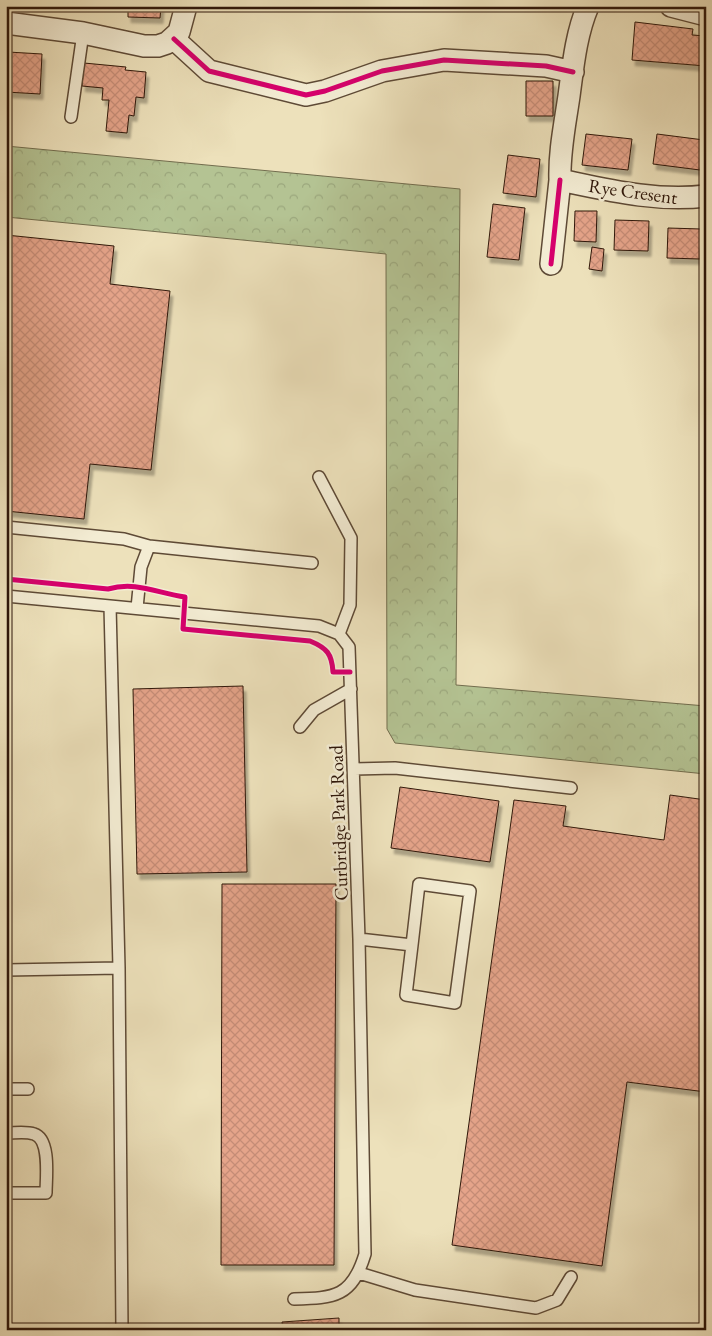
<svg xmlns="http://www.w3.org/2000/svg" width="712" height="1336" font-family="'EB Garamond',serif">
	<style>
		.forest { fill: url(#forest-crowns); stroke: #726d4e }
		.building { fill: url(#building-cross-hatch); stroke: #2f170a; filter: url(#shadow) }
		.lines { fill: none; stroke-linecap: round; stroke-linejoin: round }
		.service-casing { stroke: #5e4a36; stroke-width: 14 }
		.minor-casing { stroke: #5e4a36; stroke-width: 24 }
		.service { stroke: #f3ecd3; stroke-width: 11 }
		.minor { stroke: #f3ecd3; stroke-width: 21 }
		.cycleway-casing { stroke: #f3ecd3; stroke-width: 8 }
		.cycleway { stroke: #d6006c; stroke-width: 5 }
		.labels { text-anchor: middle; stroke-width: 5; stroke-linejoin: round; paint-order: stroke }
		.street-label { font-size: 19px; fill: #2f170a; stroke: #f3ecd3 }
	</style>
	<defs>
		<pattern id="forest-crowns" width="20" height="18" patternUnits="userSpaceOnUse" patternTransform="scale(1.25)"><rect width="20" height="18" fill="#b4c393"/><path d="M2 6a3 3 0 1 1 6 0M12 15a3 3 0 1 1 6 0" fill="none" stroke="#9ba77d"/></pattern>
		<pattern id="building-cross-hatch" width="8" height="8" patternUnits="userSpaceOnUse" patternTransform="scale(1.25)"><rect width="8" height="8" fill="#e5a48a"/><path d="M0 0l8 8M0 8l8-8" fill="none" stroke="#c58c76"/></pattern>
		<filter id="shadow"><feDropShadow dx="3" dy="5.5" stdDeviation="1" flood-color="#0004"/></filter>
	</defs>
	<rect width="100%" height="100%" fill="#ede1bb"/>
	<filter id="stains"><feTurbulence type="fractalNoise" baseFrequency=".004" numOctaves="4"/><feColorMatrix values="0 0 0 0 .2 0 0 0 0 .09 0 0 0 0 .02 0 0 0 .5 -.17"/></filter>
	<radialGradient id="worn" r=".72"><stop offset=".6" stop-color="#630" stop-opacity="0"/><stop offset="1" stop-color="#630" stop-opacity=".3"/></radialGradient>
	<path class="forest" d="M6 146 460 189 456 685 706 706V774L395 743 387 729 386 254 6 217Z"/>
	<path class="building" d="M128 6H161L160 18 128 17Z
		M635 22 693 29 692 35 706 36V66L632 60Z
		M8 52 42 54 40 94 6 92Z
		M84 63 126 67 125 70 146 72 144 98 136 97 134 116 129 115 127 133 106 131 109 100H102L103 88 82 86Z
		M526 81H553V116H526Z
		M586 134 632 139 628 170 582 165Z
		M657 134 704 140 700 170 653 164Z
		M508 155 540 159 536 197 503 193Z
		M493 204 525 208 519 260 487 257Z
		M575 211H597L596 242 574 241Z
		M615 220 649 221 648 251 614 250Z
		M668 228 701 229 700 259 667 258Z
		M6 235 114 246 110 284 170 291 151 470 90 464 84 519 6 511Z
		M592 247 604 249 602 271 589 269Z
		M243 686 247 872 137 874 133 689Z
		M400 787 499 801 490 862 391 848Z
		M670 795 706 800V1092L627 1082 602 1266 452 1245 514 800 566 806 563 826 664 840Z
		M222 884H336L334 1265H221Z
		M339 1318V1330H283L282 1322Z"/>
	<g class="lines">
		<defs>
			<path id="service" d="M71 117 83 33
				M319 477 351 538 350 605 339 634
				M6 527 124 539 149 546 141 567 137 608
				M149 546 312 563
				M6 596 319 626 339 634 349 647 359 939 365 1254C352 1297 335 1298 294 1299
				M110 606 119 968 122 1330
				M300 727 314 710 351 689
				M354 769 395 768 571 788
				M359 939 412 945 419 884 470 891 455 1003 406 995 412 945
				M6 970 119 968
				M6 1089H28
				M6 1133C15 1133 26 1131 34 1134 51 1139 46 1179 46 1193H6
				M359 1273 415 1290 536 1308 557 1300 571 1277"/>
			<path id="minor" d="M588 6C576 34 573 66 569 96 565 124 559 152 560 180 608 190 656 202 706 196
				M671 6 706 15
				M6 23 83 33 144 46H158L167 43 179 32 186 6
				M174 39 209 71 306 95 325 91 382 71 444 60 546 66 573 72
				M551 264 560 180"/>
		</defs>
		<use href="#service" class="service-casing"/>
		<use href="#minor" class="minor-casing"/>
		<use href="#service" class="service"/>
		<use href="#minor" class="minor"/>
		<defs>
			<path id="cycleway" d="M174 39 209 71 306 95 325 91 382 71 444 60 546 66 573 72
				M551 264 560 180
				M6 579 108 589C136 581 157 593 185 597L183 629 310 641C327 648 332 654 333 672H350"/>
		</defs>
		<use href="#cycleway" class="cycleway-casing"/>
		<use href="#cycleway" class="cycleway"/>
	</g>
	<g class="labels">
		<g class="street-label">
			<text transform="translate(633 191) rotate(8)" y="7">Rye Cresent</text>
			<text transform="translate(338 823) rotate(-92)" y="7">Curbridge Park Road</text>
		</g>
	</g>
	<rect width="712" height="1336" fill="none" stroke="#ede1bb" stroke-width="25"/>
	<rect x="8" y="8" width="697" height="1321" fill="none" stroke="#2f170a" stroke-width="2.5"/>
	<rect x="12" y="12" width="687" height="1311" fill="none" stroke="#2f170a"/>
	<rect width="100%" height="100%" filter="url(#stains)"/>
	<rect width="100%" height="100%" fill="url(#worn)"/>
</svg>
